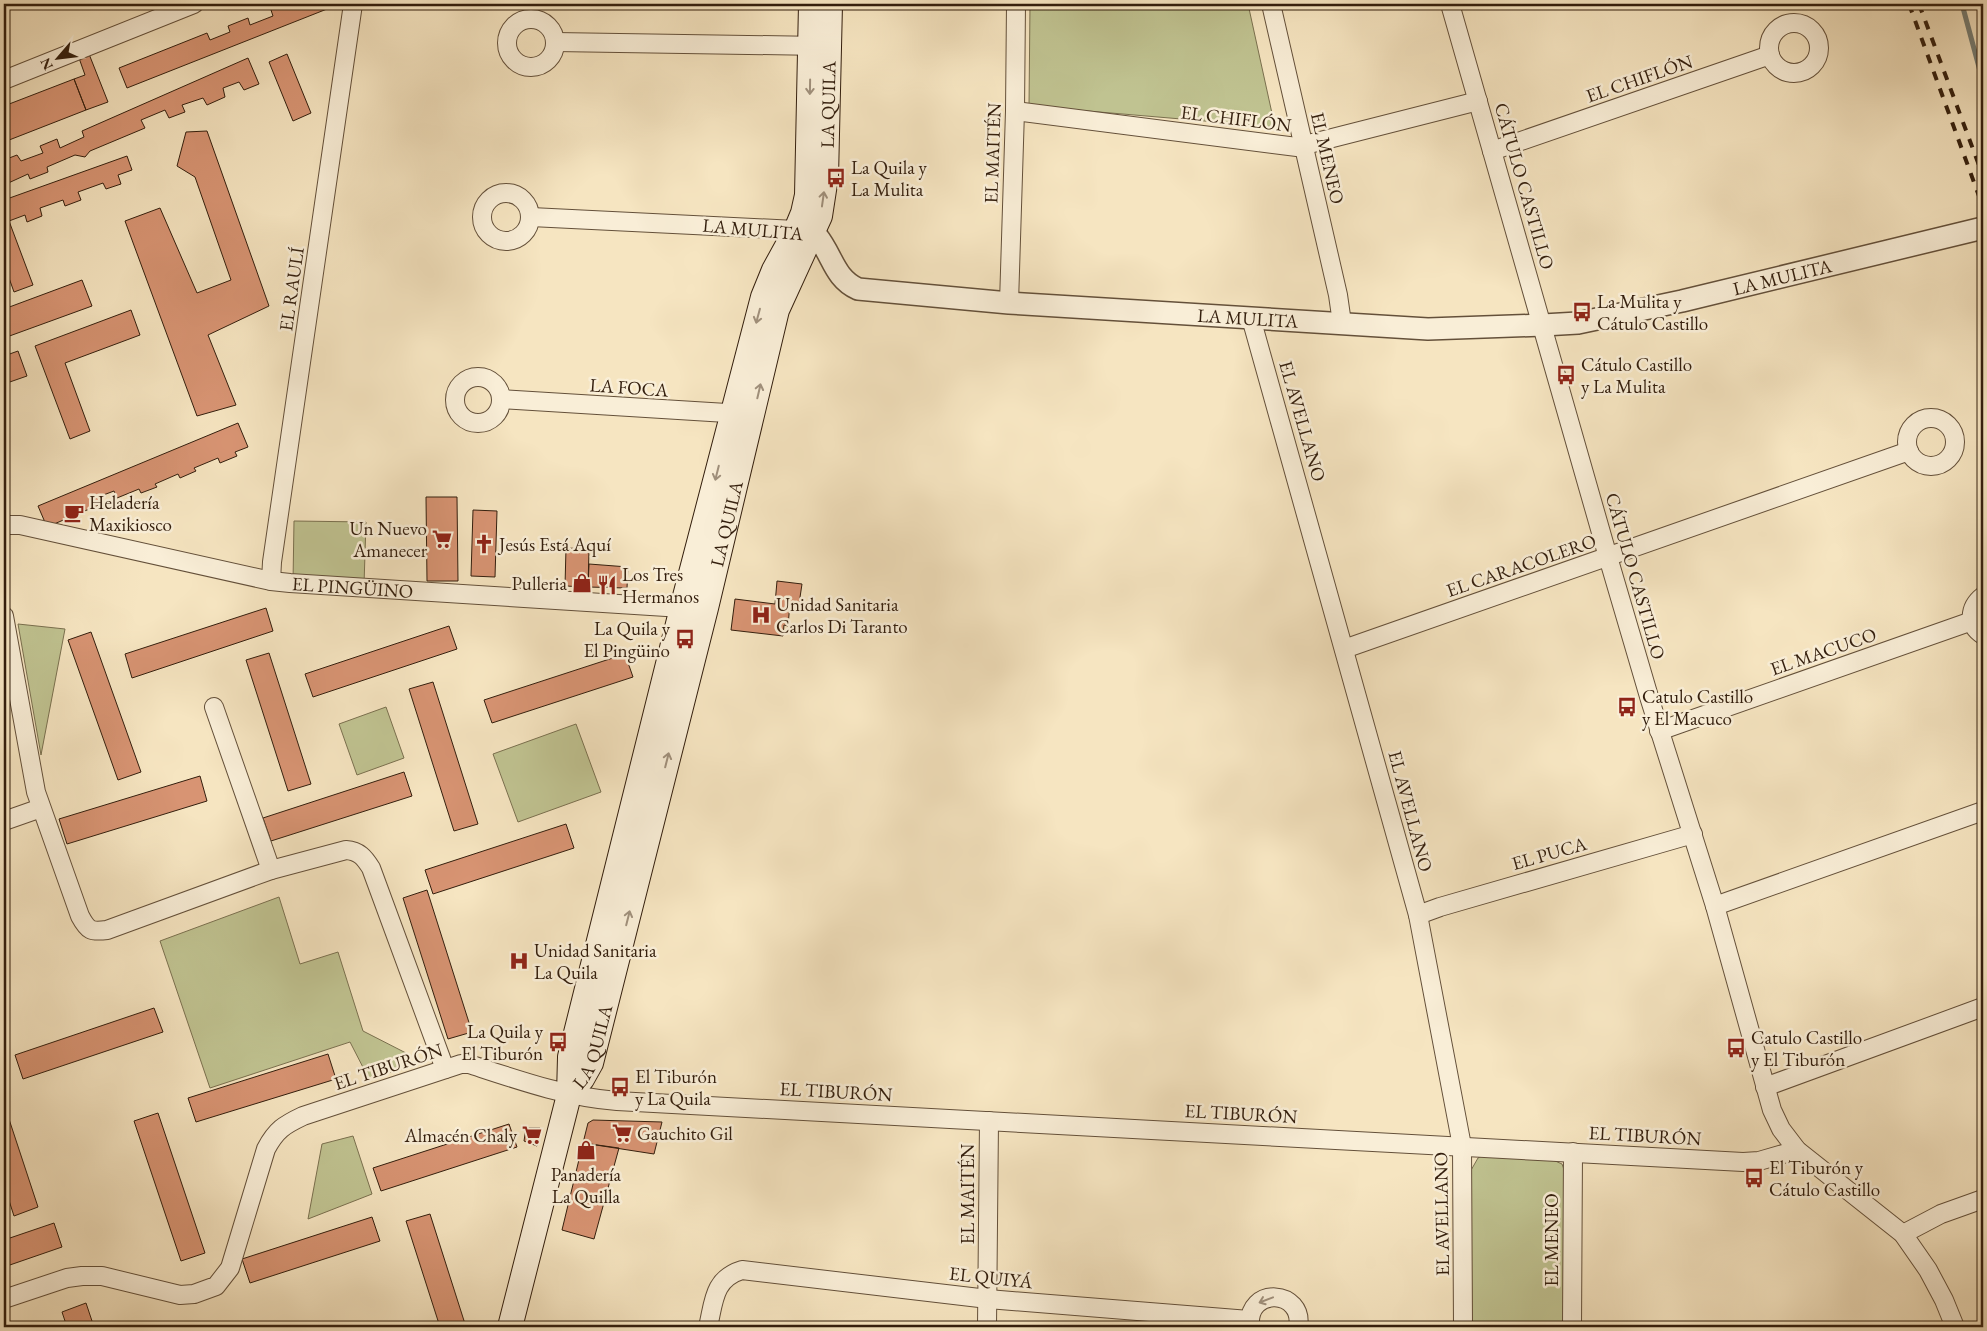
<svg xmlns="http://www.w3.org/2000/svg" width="1987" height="1331" font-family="'EB Garamond',serif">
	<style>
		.green { fill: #c0c391; stroke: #7a704f }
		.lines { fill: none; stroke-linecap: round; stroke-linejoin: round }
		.stream { stroke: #747d75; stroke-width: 5 }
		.building { fill: #d89473; stroke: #331e0d }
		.minor-casing { stroke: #64503a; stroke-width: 20 }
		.tertiary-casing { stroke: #64503a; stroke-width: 24 }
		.secondary-casing { stroke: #331e0d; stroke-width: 26 }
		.minor { stroke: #f9eed7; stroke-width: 18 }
		.tertiary { stroke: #f9eed7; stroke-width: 21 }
		.secondary { stroke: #f9eed7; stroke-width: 24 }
		.rail { stroke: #331e0d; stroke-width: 4; stroke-dasharray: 9 9; stroke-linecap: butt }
		.oneway { stroke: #a0907c }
		.labels { text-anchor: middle; stroke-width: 5; stroke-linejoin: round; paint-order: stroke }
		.street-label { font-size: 19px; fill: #331e0d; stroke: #f9eed7 }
		.poi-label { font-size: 19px; fill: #331e0d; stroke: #f9eed7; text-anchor: start }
	</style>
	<rect width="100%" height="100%" fill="#f6e5c1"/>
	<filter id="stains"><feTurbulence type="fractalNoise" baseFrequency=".004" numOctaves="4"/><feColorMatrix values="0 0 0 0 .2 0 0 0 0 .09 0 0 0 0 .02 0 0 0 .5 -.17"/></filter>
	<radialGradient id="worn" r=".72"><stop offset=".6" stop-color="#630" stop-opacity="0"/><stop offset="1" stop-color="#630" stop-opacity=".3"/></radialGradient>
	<path class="green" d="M1030 4H1248L1275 127 1029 106Z
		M294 521 366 522 364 585 293 582Z
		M18 624 65 629 41 755Z
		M386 707 404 758 357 775 339 724Z
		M576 724 601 792 518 822 493 754Z
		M279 897 300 964 338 952 363 1031 406 1053 411 1066 369 1079 350 1042 210 1088 160 941Z
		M353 1136 372 1194 308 1219 322 1144Z
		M1485 1154 1553 1160 1562 1164 1566 1175 1567 1327H1468L1470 1172 1478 1158Z"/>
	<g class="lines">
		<path class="stream" d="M1962 4 1983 82"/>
	</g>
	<path class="building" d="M287 4 291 8 302 4H325L327 9 127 88 119 68 207 33 210 40 230 32 228 26 248 18 250 25 273 16 271 10Z
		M89 54 108 102 86 110 74 79 85 75 79 58Z
		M287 54 311 113 293 121 269 62Z
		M248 58 259 84 244 90 239 82 223 88 225 97 207 105 203 98 182 105 185 112 169 118 165 110 141 120 145 128 90 151 85 157 75 155 47 167 48 172 30 179 28 174 4 185V160L17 155 21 161 43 153 40 146 57 139 60 148 84 137 82 131Z
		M74 79 86 110 4 142V106Z
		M207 131 269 306 208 335 236 405 197 416 125 221 160 208 197 293 231 280 195 177 177 166 186 132Z
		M127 156 132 170 118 175 121 184 106 189 103 183 78 192 81 200 65 206 63 200 40 208 42 216 27 222 25 215 9 221 33 285 14 292 4 264V200Z
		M82 280 92 306 4 338V309Z
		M131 310 140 335 65 363 90 431 70 439 35 346Z
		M18 351 27 376 4 384V356Z
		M238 423 248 447 235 452 237 456 220 463 218 458 194 468 196 471 180 478 178 474 155 484 157 487 141 493 139 489 117 498 114 491 98 497 101 504 47 527 38 506Z
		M426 497H457L458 581H427Z
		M473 510 497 511 495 577 471 576Z
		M566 548 589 549 588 587 565 586Z
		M589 564 628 567 627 588 588 587Z
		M777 581 802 584 799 604 790 603 788 626 784 625 783 636 731 630 735 599 775 604Z
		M266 608 273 631 132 678 125 654Z
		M449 626 457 649 313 697 305 674Z
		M91 632 141 772 118 780 68 640Z
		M269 653 311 784 288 791 246 660Z
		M625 654 633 677 492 723 484 700Z
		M433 682 478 824 454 831 409 689Z
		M404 772 412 796 271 841 263 818Z
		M200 776 207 801 67 844 59 819Z
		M566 824 574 848 433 894 425 870Z
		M427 890 472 1032 448 1039 403 898Z
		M154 1008 163 1032 23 1079 15 1055Z
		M328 1054 336 1079 196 1122 188 1098Z
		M4 1104 38 1207 14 1216 4 1185Z
		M158 1113 205 1253 181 1261 134 1121Z
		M593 1120 662 1122 654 1154 583 1143 588 1123Z
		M509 1124 517 1147 381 1191 373 1168Z
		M526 1128H540L537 1146 524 1141Z
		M583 1143 619 1148 594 1239 562 1230Z
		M430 1214 466 1327H440L406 1221Z
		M372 1217 380 1241 250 1283 242 1259Z
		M54 1223 62 1247 4 1267V1240Z
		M86 1303 94 1327H67L62 1312Z"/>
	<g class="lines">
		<defs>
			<g id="minor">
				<path d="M1271 4 1338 295 1342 323"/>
				<path d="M1450 4 1608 557 1650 700 1715 906 1772 1110 1781 1129 1797 1150 1903 1234 1928 1270 1944 1300 1955 1327"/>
				<circle cx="531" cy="43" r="24"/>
				<circle cx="1794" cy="48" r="25"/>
				<path d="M555 42 821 46"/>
				<path d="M4 80 194 4"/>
				<path d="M1015 111 1297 147 1478 101"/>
				<path d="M1492 151 1770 55"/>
				<circle cx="506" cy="217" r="24"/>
				<path d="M531 217 796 230"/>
				<path d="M1009 303 1015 111 1016 4"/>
				<path d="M1251 318 1418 915 1462 1146 1463 1327"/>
				<circle cx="478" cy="400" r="23"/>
				<path d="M501 399 743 414"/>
				<circle cx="1931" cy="442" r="24"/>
				<path id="s1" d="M4 525H20L271 581 290 583 682 608"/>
				<path d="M271 581 272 562 353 4"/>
				<path d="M1983 596C1969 607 1967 625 1983 635"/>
				<path d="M4 616 36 792 80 916C88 931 91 932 107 930L271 870 346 850C359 851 364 857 371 868L445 1069"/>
				<path d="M1344 649 1909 451"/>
				<path d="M214 707 271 870"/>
				<path d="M1659 731 1972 621"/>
				<path d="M4 821 41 808"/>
				<path d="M1715 906 1983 811"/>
				<path d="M1418 915 1440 907 1693 834"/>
				<path d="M1765 1087 1983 1007"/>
				<path d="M1903 1234 1941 1214 1983 1199"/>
				<path d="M4 1299 67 1278 82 1276H102L180 1295 194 1294 216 1286 230 1268 266 1149C276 1130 284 1125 303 1116L461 1064H469C518 1080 566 1097 617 1101L1743 1162 1759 1161 1797 1150"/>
				<path d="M708 1327C714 1302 713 1279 742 1270L988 1299 1249 1320"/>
				<path d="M987 1327 989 1121"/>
				<path d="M1250 1327C1246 1285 1305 1290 1298 1327"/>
				<path d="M1572 1327 1573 1152"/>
			</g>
			<g id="tertiary">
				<path id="s2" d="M796 230 817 236C833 256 834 278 858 289L1009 303 1428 329 1543 325 1578 323 1682 301 1983 228"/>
			</g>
			<g id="secondary">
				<path id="s3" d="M569 1095 582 1079 591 1063 706 608 777 310 820 216 826 177 830 4"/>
				<path d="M510 1327 569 1095 570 1057 682 608 763 297 774 270 796 230 803 213 807 195 811 4"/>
			</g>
		</defs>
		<use href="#minor" class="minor-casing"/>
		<use href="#tertiary" class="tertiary-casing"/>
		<use href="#secondary" class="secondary-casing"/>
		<use href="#minor" class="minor"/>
		<use href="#tertiary" class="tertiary"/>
		<use href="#secondary" class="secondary"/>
		<path class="rail" d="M1909 4 1983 207
			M1919 4 1983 176"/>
	</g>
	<defs><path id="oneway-shaft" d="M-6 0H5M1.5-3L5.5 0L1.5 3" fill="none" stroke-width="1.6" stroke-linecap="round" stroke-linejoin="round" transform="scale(1.25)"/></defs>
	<g class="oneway">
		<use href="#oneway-shaft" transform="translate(810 87) rotate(91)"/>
		<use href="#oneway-shaft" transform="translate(823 199) rotate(-82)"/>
		<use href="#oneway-shaft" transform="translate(758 316) rotate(105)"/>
		<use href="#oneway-shaft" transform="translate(759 391) rotate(-77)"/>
		<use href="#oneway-shaft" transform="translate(717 473) rotate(104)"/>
		<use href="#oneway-shaft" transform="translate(667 760) rotate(-76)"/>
		<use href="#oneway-shaft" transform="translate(628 918) rotate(-76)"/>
		<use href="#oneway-shaft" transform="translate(1266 1300) rotate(159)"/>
	</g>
	<defs>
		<symbol id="bus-bare" viewBox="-9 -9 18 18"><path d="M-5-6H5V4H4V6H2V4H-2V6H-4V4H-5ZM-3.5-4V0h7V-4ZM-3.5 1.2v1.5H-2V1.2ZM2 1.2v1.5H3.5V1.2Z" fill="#8f2418" stroke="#f9eed7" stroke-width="2.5" paint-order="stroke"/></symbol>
		<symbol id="cafe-bare" viewBox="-9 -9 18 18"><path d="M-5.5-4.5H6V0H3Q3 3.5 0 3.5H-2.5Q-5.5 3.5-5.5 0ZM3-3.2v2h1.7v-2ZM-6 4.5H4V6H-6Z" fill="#8f2418" stroke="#f9eed7" stroke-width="2.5" paint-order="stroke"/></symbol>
		<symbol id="supermarket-bare" viewBox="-9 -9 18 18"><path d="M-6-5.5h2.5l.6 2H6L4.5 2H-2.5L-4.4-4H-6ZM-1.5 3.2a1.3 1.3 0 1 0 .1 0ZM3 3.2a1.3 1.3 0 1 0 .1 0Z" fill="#8f2418" stroke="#f9eed7" stroke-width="2.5" paint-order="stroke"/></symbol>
		<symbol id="church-bare" viewBox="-9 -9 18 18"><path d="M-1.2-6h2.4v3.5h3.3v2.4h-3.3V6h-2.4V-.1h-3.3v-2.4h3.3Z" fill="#8f2418" stroke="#f9eed7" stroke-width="2.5" paint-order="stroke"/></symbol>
		<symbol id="shop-bare" viewBox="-9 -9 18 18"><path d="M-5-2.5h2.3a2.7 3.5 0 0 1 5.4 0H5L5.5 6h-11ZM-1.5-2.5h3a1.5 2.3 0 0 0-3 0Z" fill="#8f2418" stroke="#f9eed7" stroke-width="2.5" paint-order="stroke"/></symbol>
		<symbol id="restaurant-bare" viewBox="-9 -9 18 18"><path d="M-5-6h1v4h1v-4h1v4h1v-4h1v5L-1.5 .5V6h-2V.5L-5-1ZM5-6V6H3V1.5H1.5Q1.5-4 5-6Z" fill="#8f2418" stroke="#f9eed7" stroke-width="2.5" paint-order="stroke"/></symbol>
		<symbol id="hospital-bare" viewBox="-9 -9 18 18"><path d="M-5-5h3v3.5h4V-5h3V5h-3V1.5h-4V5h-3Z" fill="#8f2418" stroke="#f9eed7" stroke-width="2.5" paint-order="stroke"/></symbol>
	</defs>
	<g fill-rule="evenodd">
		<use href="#bus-bare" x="822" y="164" width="28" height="28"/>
		<use href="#bus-bare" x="1568" y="298" width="28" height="28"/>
		<use href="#bus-bare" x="1552" y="361" width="28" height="28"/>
		<use href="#cafe-bare" x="60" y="499" width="28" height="28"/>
		<use href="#supermarket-bare" x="428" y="525" width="28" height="28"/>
		<use href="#church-bare" x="470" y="530" width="28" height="28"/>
		<use href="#shop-bare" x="568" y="569" width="28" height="28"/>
		<use href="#restaurant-bare" x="593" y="571" width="28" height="28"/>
		<use href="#hospital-bare" x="747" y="601" width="28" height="28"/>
		<use href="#bus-bare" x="671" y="625" width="28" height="28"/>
		<use href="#bus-bare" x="1613" y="693" width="28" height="28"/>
		<use href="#hospital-bare" x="505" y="947" width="28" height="28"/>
		<use href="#bus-bare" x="544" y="1028" width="28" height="28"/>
		<use href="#bus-bare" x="1722" y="1034" width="28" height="28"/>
		<use href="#bus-bare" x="606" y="1073" width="28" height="28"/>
		<use href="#supermarket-bare" x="608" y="1119" width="28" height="28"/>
		<use href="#supermarket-bare" x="518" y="1121" width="28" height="28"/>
		<use href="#shop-bare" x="572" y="1136" width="28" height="28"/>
		<use href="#bus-bare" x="1740" y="1164" width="28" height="28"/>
	</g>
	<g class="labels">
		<g class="street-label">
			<text transform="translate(1639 78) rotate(-19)" y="7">EL CHIFLÓN</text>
			<text dy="7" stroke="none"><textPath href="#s3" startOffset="1030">LA QUILA</textPath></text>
			<text transform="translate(1236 118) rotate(7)" y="7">EL CHIFLÓN</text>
			<text transform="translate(992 153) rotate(-88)" y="7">EL MAITÉN</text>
			<text transform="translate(1328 158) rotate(77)" y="7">EL MENEO</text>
			<text transform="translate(1525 186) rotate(74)" y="7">CÁTULO CASTILLO</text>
			<text transform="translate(753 229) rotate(5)" y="7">LA MULITA</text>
			<text dy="7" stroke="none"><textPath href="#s2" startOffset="1021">LA MULITA</textPath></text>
			<text transform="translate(291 289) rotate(-82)" y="7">EL RAULÍ</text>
			<text dy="7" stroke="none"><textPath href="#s2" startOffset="481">LA MULITA</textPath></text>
			<text transform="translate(629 387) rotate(4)" y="7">LA FOCA</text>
			<text transform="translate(1303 421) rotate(74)" y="7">EL AVELLANO</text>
			<text dy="7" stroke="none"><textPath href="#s3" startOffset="595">LA QUILA</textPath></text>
			<text transform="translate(1521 565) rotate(-19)" y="7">EL CARACOLERO</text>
			<text transform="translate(1636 576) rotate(74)" y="7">CÁTULO CASTILLO</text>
			<text dy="7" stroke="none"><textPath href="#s1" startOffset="355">EL PINGÜINO</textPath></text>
			<text transform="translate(1823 651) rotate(-19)" y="7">EL MACUCO</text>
			<text transform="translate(1411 811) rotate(75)" y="7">EL AVELLANO</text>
			<text transform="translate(1549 853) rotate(-16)" y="7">EL PUCA</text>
			<text dy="7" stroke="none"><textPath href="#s3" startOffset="55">LA QUILA</textPath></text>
			<text transform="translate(388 1066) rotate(-18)" y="7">EL TIBURÓN</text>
			<text transform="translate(836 1091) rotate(3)" y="7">EL TIBURÓN</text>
			<text transform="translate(1241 1113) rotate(3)" y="7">EL TIBURÓN</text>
			<text transform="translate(1645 1135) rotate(3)" y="7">EL TIBURÓN</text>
			<text transform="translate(967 1194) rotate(-90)" y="7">EL MAITÉN</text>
			<text transform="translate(1441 1214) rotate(-91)" y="7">EL AVELLANO</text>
			<text transform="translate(1551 1240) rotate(-90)" y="7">EL MENEO</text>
			<text transform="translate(991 1277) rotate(6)" y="7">EL QUIYÁ</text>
		</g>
		<g class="poi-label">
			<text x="851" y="174">La Quila y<tspan x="851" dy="22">La Mulita</tspan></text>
			<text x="1597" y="308">La Mulita y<tspan x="1597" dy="22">Cátulo Castillo</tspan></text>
			<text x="1581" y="371">Cátulo Castillo<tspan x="1581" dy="22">y La Mulita</tspan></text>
			<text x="89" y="509">Heladería<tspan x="89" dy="22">Maxikiosco</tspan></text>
			<text x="427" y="535" text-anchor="end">Un Nuevo<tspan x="427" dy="22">Amanecer</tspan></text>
			<text x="499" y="551">Jesús Está Aquí</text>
			<text x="622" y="581">Los Tres<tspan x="622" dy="22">Hermanos</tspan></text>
			<text x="567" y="590" text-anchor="end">Pulleria</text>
			<text x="776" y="611">Unidad Sanitaria<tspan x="776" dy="22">Carlos Di Taranto</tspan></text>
			<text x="670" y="635" text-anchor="end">La Quila y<tspan x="670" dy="22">El Pingüino</tspan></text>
			<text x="1642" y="703">Catulo Castillo<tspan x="1642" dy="22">y El Macuco</tspan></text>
			<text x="534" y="957">Unidad Sanitaria<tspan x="534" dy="22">La Quila</tspan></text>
			<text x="543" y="1038" text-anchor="end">La Quila y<tspan x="543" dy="22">El Tiburón</tspan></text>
			<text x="1751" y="1044">Catulo Castillo<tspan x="1751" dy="22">y El Tiburón</tspan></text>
			<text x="635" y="1083">El Tiburón<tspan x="635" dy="22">y La Quila</tspan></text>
			<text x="637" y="1140">Gauchito Gil</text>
			<text x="517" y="1142" text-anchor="end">Almacén Chaly</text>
			<text x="1769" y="1174">El Tiburón y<tspan x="1769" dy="22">Cátulo Castillo</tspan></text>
			<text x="586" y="1181" text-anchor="middle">Panadería<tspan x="586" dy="22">La Quilla</tspan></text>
		</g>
	</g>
	<rect width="1987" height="1331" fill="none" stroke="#f6e5c1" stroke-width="20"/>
	<rect x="5" y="5" width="1977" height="1321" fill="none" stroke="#331e0d" stroke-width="2.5"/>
	<rect x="10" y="10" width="1967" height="1311" fill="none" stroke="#331e0d"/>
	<g transform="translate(58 58) rotate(242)" stroke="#f9eed7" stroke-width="4" paint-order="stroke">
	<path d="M0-4L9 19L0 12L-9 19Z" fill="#331e0d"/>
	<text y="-8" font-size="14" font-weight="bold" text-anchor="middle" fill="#331e0d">N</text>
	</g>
	<rect width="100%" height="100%" filter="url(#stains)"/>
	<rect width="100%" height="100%" fill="url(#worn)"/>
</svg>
